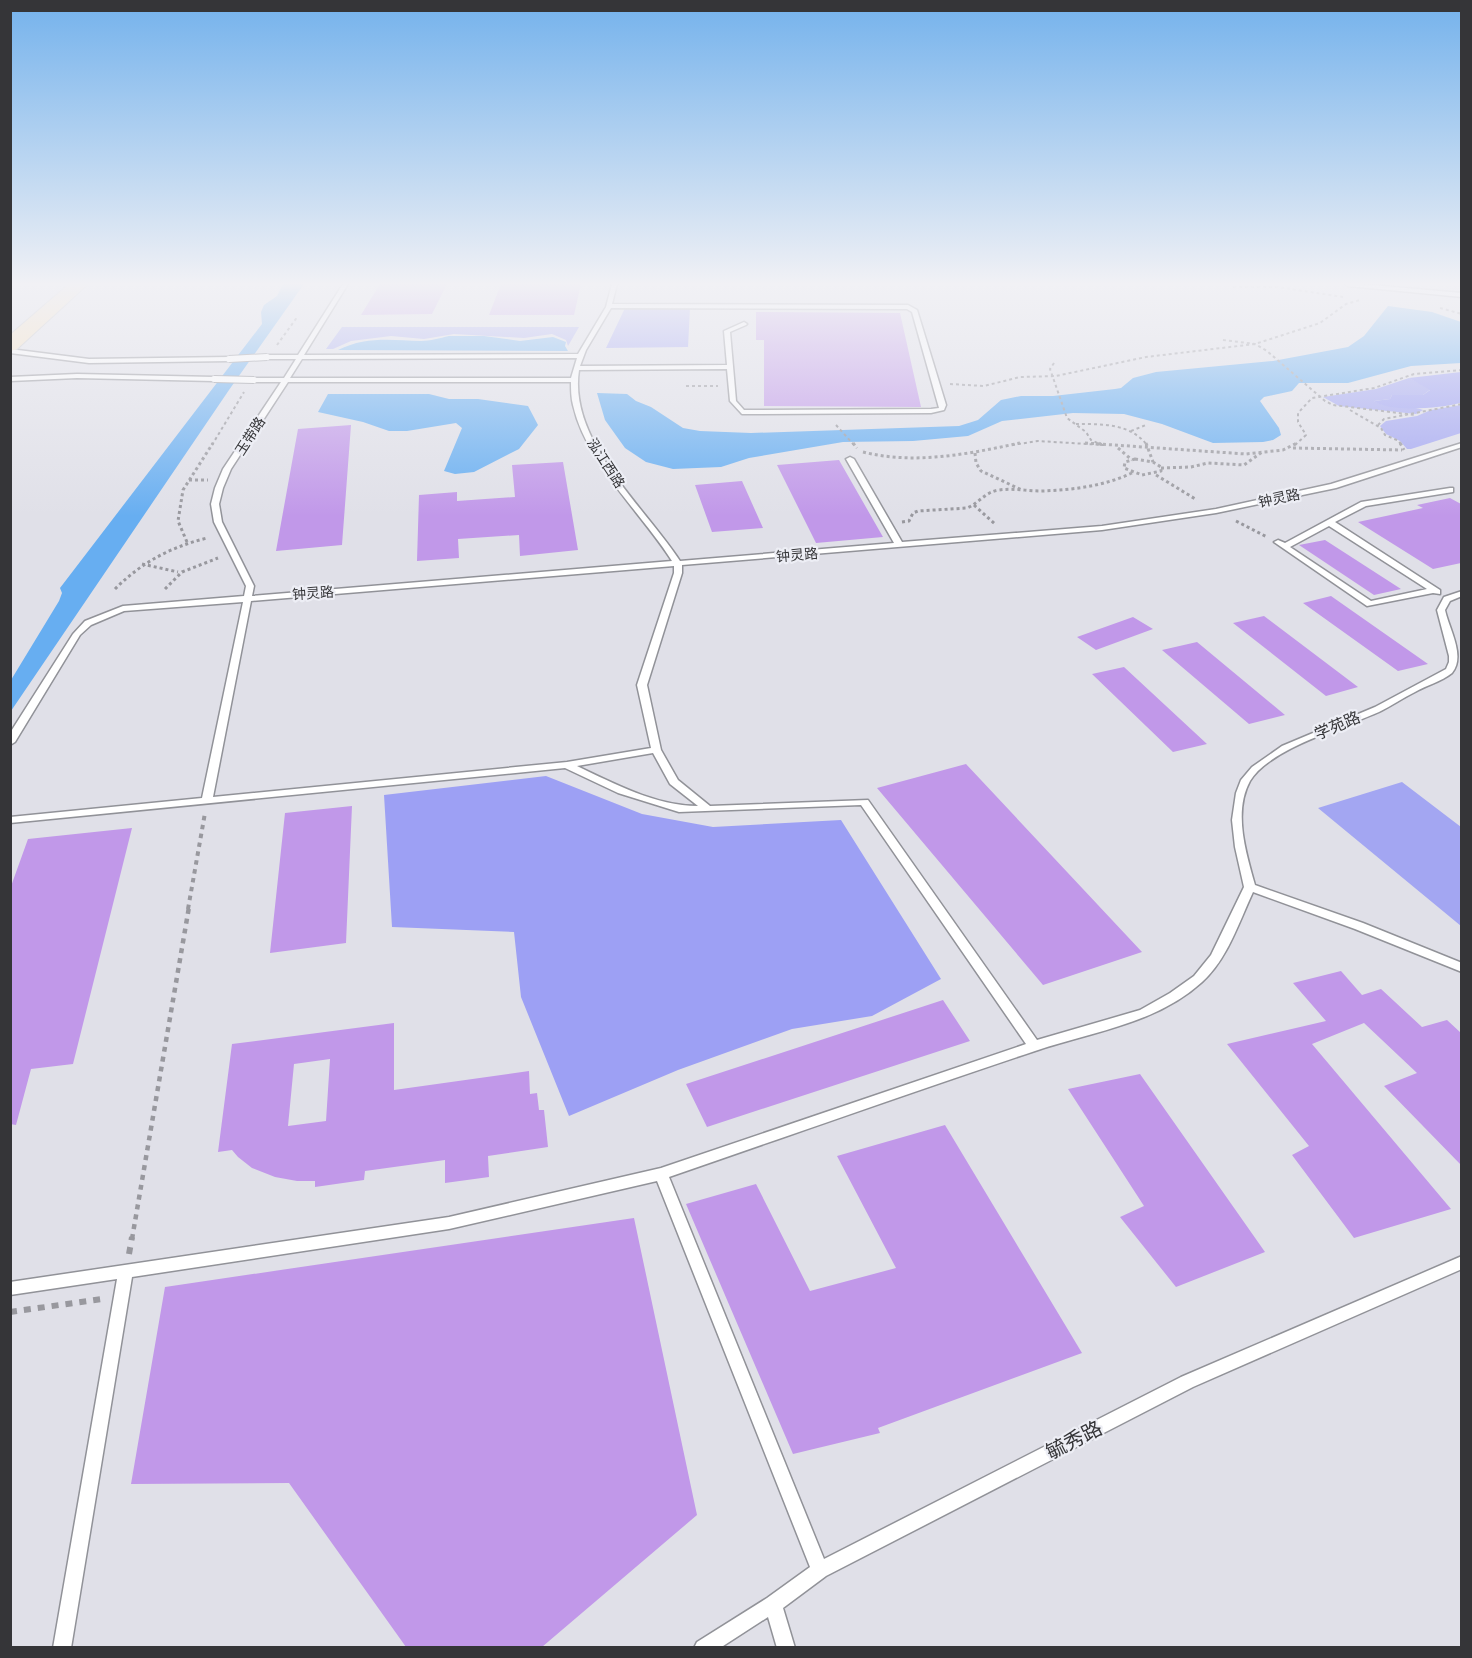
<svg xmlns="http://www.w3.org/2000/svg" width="1472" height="1658" font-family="'Times New Roman','Noto Sans SC',serif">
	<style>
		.green { fill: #a3a6f2 }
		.forest { fill: #9da0f4 }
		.water { fill: #67aef1 }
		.building { fill: #c198e9; fill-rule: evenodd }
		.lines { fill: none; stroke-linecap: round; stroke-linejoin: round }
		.service-casing { stroke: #919298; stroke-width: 3 }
		.primary-casing { stroke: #bebebf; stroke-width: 2 }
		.path-far4 { stroke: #98989e; stroke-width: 2; stroke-dasharray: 3 3; stroke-linecap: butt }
		.path-far3 { stroke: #98989e; stroke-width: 3; stroke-dasharray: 3 3; stroke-linecap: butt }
		.path-far2 { stroke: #98989e; stroke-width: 4; stroke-dasharray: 4.5 4.5; stroke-linecap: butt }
		.path-far1 { stroke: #98989e; stroke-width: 4.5; stroke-dasharray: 5 5; stroke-linecap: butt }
		.path { stroke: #98989e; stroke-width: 6; stroke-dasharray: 7 7; stroke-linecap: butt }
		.service { fill: #fff; fill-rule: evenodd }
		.primary { fill: #f9e0b7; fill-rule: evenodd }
		.service-bridge-casing { stroke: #919298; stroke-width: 8; stroke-linecap: butt }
		.service-bridge { stroke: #fff; stroke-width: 6 }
		.labels { text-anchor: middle; stroke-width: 4.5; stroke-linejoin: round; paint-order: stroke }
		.far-street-label { font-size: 14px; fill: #353538; stroke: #edeef5 }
		.street-label { font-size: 16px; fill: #353538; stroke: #edeef5 }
		.near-street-label { font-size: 20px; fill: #353538; stroke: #edeef5 }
	</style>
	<rect width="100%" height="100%" fill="#e0e0e8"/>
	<path class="green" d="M342 327H579L568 346 566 340 552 334 524 338 454 334 424 339 391 336 351 341 333 349H326Z
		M1409 378 1431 389 1423 395H1392L1390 399 1374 401C1389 410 1407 404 1423 410L1416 414 1339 406 1323 397 1376 389Z
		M1461 405V433L1411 449H1407L1400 441 1386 434 1380 426 1386 421 1417 416 1431 410Z
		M1402 782 1461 827V926L1318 808Z"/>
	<path class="forest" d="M625 308H690L688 347 606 348Z
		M1461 372 1460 403C1442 408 1389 413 1374 401L1390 399 1392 395H1423L1430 390 1409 378Z
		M546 776 642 814 713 827 841 820 941 979 872 1016 792 1029 678 1070 569 1116 521 997 514 932 392 927 384 795Z"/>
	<path class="water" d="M283 284H304L229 390 11 711V680L59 601 62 593 60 588 262 324 261 312 264 305 277 296Z
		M1388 306 1432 312 1461 322V363L1411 366 1348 383H1299L1292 391 1264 397 1260 401 1279 428 1281 435 1273 440 1263 442 1213 443 1162 424 1124 414 1073 413 1002 421 968 436 913 441 843 442 749 458 721 467 673 469 646 462 625 448 605 420 597 393 627 394 636 401 651 407 683 428 700 431 751 433 959 426 978 420 1001 400 1021 396H1053L1115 389 1121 388 1133 378 1156 372 1273 361 1348 347 1364 336Z
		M449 336H484L520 341 553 337 566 342 565 346 568 351 338 350C366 336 391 340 421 341 430 341 440 338 449 336Z
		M328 394H429L449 399H478L528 406 538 425 519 449 474 472 455 474 444 471 462 428 456 423 407 431H389L363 422 318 412Z"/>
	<path class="building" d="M380 284H447L432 314 361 315Z
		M501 284H581L574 315H489Z
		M756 312 900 313 921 407 764 406V340H756Z
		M351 425 342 545 276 551 298 429Z
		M839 460 883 537 816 543 777 465Z
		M563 462 578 550 520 556 519 535 458 539 459 558 417 561 419 495 457 492V501L515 497 512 465Z
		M742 481 763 528 712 532 695 485Z
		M1450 498 1461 504V563L1433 569 1358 522 1423 508 1417 505Z
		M1325 540 1401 589 1374 595 1299 545Z
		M1331 596 1428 664 1398 671 1303 603Z
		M1264 616 1358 687 1326 696 1233 623Z
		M1133 617 1153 629 1096 650 1077 637Z
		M1197 642 1285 715 1249 724 1162 650Z
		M1124 667 1207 744 1173 752 1092 674Z
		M966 764 1142 952 1043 985 877 788Z
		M352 806 346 943 270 953 285 813Z
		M132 828 73 1064 31 1069 16 1125 10 1124V889L28 839Z
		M1341 971 1362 995 1381 989 1422 1027 1447 1020 1461 1033V1165L1384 1086 1417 1073 1364 1023 1312 1044 1451 1209 1354 1238 1292 1155 1309 1146 1227 1044 1326 1021 1293 983Z
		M943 1000 970 1041 707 1127 686 1084Z
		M394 1023V1090L529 1071 530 1094 537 1093 539 1110H544L548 1147 488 1156 489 1177 445 1183V1160L365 1171 364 1180 315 1187V1181H297L275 1177 252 1168 238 1157 232 1150 218 1152 232 1044ZM330 1059 326 1121 288 1126 294 1064Z
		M1140 1074 1265 1252 1176 1287 1120 1217 1144 1206 1068 1089Z
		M945 1125 1082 1353 878 1428 880 1433 793 1454 686 1204 756 1184 810 1291 896 1268 837 1156Z
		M634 1218 697 1515 542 1647H406L289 1483 131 1484 165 1287Z"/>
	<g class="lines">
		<defs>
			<path id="service" d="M343 284H348L304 355 578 354 606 307 612 284H617L612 304 908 305 917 310 946 405 944 410 931 413 742 414 730 401 727 369 579 370C568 441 644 506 680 561L894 543 846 459 850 457 854 459 902 542 1102 526 1216 509 1331 484 1462 443V447L1336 488 1216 513 1102 530 682 565V573L647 685 661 750 678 780 710 806 868 800 1037 1040 1140 1010 1170 993 1194 976 1211 955 1244 887 1235 847 1232 820 1236 793 1241 780 1252 767 1282 746 1375 707 1446 669 1449 662V656L1437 610 1444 597 1462 591V596L1450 601 1445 610C1449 629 1466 656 1452 673 1441 682 1427 685 1415 692 1403 698 1391 706 1379 712 1344 728 1270 748 1250 781 1233 812 1246 853 1255 885L1363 923 1462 963V972L1355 929 1253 892C1239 922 1227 960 1202 982 1156 1024 1091 1032 1035 1051 912 1092 791 1135 669 1177L824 1559 1181 1377 1462 1256V1269L1193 1387 826 1576 783 1608 795 1648H777L768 1617 720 1648H694L697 1642 767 1598 810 1567 657 1181 449 1229 132 1277 71 1648H53L117 1279 10 1295V1282L449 1217 661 1168 1026 1044 861 805 679 812 618 793 565 768 10 823V817L202 798 243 602 124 611 91 625 80 635 15 742 10 745V733L73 634 85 621 123 606 244 596 246 586 214 522 211 504 215 488 223 469 281 382H254L251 380 254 378H284L296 359H267L264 357 267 355H298ZM611 308 907 309 912 312 939 408 931 409 744 410 736 401 730 332 746 325 747 324 744 322 724 331 727 365 580 366 586 350ZM577 358 571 378H290L302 359ZM288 382H571C571 389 571 398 573 405 586 463 641 512 672 561L252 596 254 586 222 522 219 504 223 488 231 469ZM674 566V573L637 685 651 748 567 762 213 797 251 601ZM653 753 670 784 698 806C656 806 615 784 577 766Z
				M1345 284H1360L1462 293V297L1348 286Z
				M10 349 89 359 229 357 232 359 229 361 89 363 10 353Z
				M77 374 214 377 217 379 214 381 77 378 10 381V377Z
				M1450 488H1453V492L1366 506 1335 522 1440 590V594L1433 593 1367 606 1274 542 1278 540 1285 543 1361 502ZM1329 526 1427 589 1371 601 1290 547Z"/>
			<path id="primary" d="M69 284H88L17 349 10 351V335Z"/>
		</defs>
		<use href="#service" class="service-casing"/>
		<use href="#primary" class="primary-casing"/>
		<path class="path-far4" d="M1233 287H1278L1343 297
			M1440 308 1462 314
			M1223 340 1255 344 1267 351 1325 401 1333 405 1415 415
			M277 345 298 316
			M1054 363 1050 369 1067 418 1086 432 1091 440 1102 445
			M950 384 984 386 1020 377 1056 376 1146 357 1255 344 1320 323 1346 304 1360 300
			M686 386H718
			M1350 410 1381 428 1385 435 1399 441 1401 445
			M1076 424C1101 424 1130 423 1147 445
			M836 425 854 445
			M1378 425 1384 419 1462 404
			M1131 431 1146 425
			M212 445 244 392
			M1012 445 1038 441 1104 445
			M1295 445 1306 435 1298 422V413L1312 398 1374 388 1414 374 1462 370"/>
		<path class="path-far3" d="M853 443 857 448
			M1085 443 1246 454 1283 450 1297 443
			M1099 443 1102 445
			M1146 443 1153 462
			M1400 443 1404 450
			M1118 448 1132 460
			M1293 448 1402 450
			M863 452C915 465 968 454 1020 443
			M975 453 976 463 981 471 1022 490
			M1135 459 1153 462 1161 467V471L1142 475 1124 468 1125 462Z
			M1161 468 1191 467 1208 463 1244 465 1262 452
			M1156 475 1197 500
			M189 480H208
			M974 505 995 524
			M1236 521 1267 537
			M902 522 909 521 913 513 918 511 967 508C979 503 985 492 999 490 1013 488 1027 491 1041 491 1073 490 1104 486 1132 473
			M187 542 178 521 183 490 213 443
			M142 564 178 572
			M115 589C142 562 171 547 207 538
			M165 589 182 572 218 558"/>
		<path class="path-far2" d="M188 909 205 813"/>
		<path class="path-far1" d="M132 1239 189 907"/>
		<path class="path" d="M129 1254 132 1237
			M10 1312 102 1299"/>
		<use href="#service" class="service"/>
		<use href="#primary" class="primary"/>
		<defs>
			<path id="service-bridge" d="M229 359 267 357
				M214 379 254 380"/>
		</defs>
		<use href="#service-bridge" class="service-bridge-casing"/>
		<use href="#service-bridge" class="service-bridge"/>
	</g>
	<linearGradient id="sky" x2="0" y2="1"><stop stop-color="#74b2ec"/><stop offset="0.55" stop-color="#f1f1f5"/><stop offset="1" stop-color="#f1f1f5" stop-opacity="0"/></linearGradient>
	<rect width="1472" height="516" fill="url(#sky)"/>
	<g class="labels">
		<g class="far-street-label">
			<text transform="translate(250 436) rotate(-57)" y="5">玉带路</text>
			<text transform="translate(606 463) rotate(57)" y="5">泓江西路</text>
			<text transform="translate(1279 498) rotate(-12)" y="5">钟灵路</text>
			<text transform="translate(797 555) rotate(-5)" y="5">钟灵路</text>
			<text transform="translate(313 593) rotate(-4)" y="5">钟灵路</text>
		</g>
		<g class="street-label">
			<text transform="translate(1337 725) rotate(-23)" y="6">学苑路</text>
		</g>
		<g class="near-street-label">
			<text transform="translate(1074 1440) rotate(-27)" y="7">毓秀路</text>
		</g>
	</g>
	<rect width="1472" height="1658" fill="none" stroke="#353538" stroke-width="24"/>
</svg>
